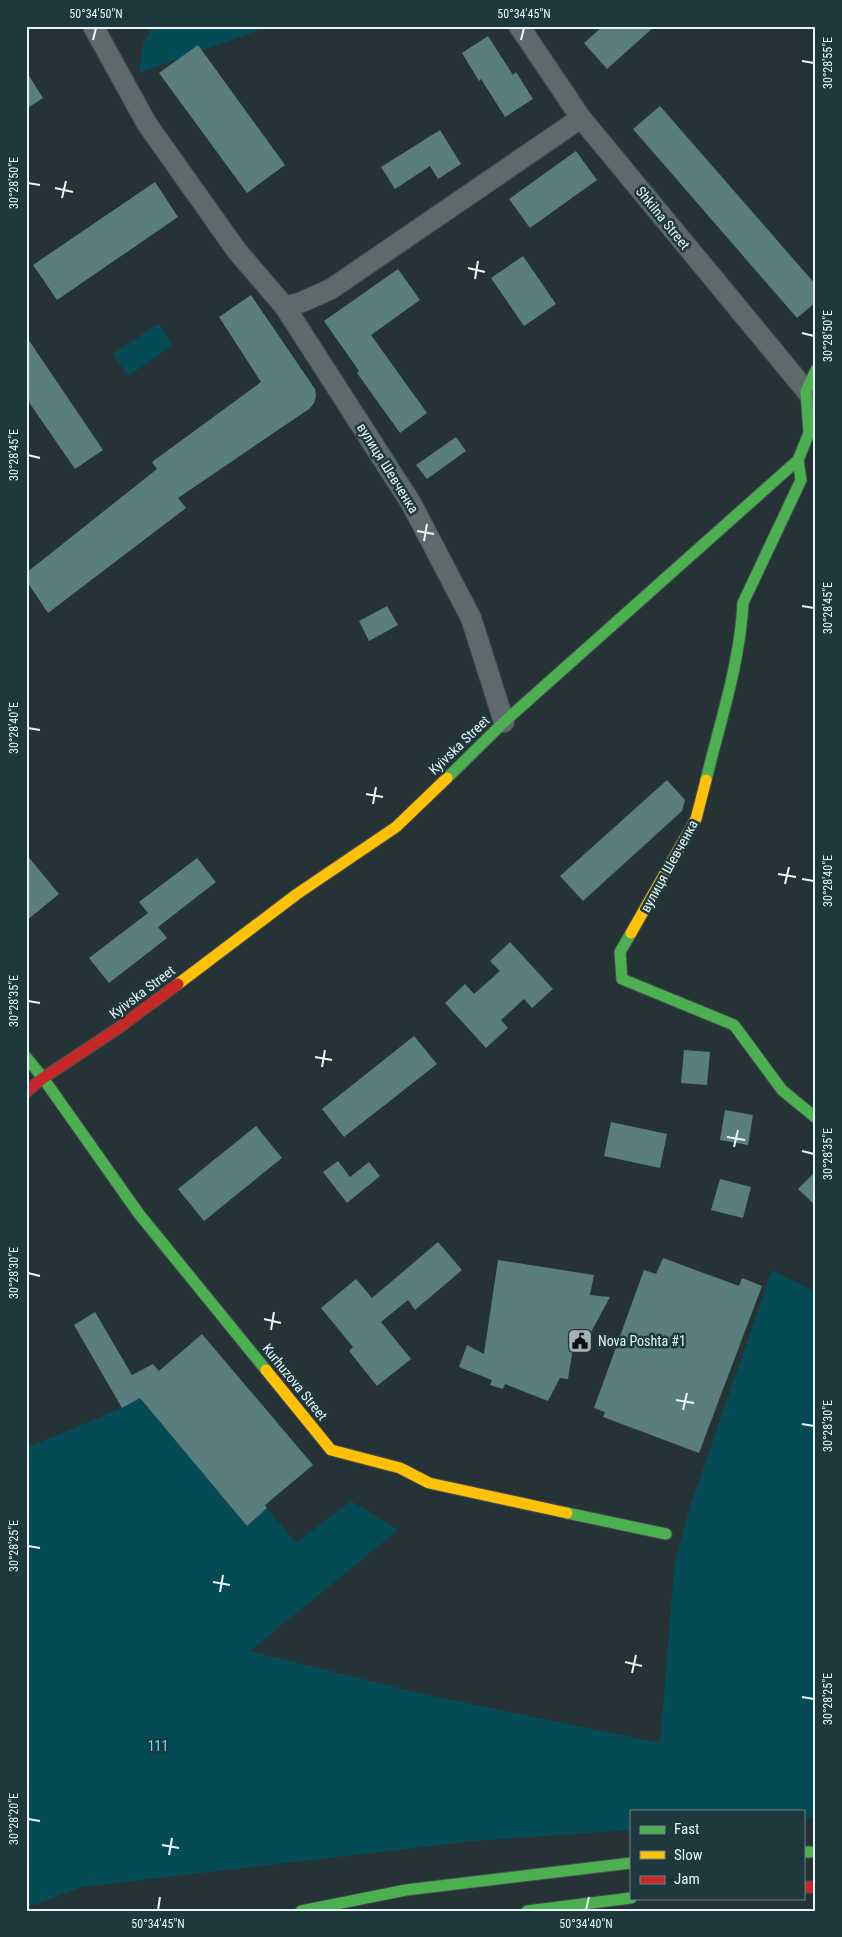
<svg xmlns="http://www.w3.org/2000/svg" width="842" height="1937" font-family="'Roboto Condensed',sans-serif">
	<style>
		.green { fill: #054b56 }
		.building { fill: #5a7d7e }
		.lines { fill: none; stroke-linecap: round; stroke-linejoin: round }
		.street-casing { stroke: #434e51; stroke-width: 22 }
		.fast-casing { stroke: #434e51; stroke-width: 13 }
		.slow-casing { stroke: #434e51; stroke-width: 13 }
		.jam-casing { stroke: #434e51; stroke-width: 13 }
		.street { stroke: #5e696b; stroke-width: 20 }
		.fast { stroke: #4caf50; stroke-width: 11 }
		.slow { stroke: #ffc107; stroke-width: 11 }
		.jam { stroke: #c62828; stroke-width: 11 }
		.ticks { fill: none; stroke: #e7f6f9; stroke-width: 2 }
		.labels { text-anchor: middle; stroke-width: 5; stroke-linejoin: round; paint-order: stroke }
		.street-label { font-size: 14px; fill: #e7f6f9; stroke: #1f383d }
		.poi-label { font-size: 14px; fill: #e7f6f9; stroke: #1f383d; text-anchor: start }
		.park-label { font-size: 14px; fill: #54e4fe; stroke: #1f383d }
		.neatline { fill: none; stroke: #e7f6f9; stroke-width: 2 }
		.ticks-label { font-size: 12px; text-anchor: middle; fill: #e7f6f9 }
	</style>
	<rect width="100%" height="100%" fill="#263336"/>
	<path class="green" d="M153 26H270L139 73 143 44Z
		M158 324 173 345 128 376 113 354Z
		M772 1270 816 1292V1817L803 1818V1811H631V1830L474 1841 82 1887 26 1908V1448L122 1408 140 1398 247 1526 267 1508 296 1543 351 1501 398 1530 250 1651 427 1695 660 1743 675 1560 691 1504Z"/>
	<path class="building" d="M603 26H655L607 69 584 43Z
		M488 36 513 75 516 72 533 99 505 117 481 79 479 81 462 53Z
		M198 45 285 165 247 193 159 73Z
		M26 71 43 98 26 109Z
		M660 106 816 285V302L797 318 633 129Z
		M440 130 461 164 438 179 430 166 395 189 381 167Z
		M576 151 597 180 530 228 509 199Z
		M155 182 178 217 57 300 33 265Z
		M523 256 556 304 524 326 491 278Z
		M398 269 420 300 371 335 427 413 400 433 357 373 359 371 324 321Z
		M251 295 315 389 316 396 314 403 309 409 178 498 186 508 48 613 26 580V573L157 469 152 462 261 382 219 317Z
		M26 336 103 450 75 469 26 398Z
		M456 437 466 451 427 479 416 465Z
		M387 606 398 625 369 641 359 621Z
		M667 780 685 800 682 811 583 901 560 876Z
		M26 854 59 894 26 921Z
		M197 858 216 882 158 927 167 938 109 983 89 958 148 913 139 902Z
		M510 942 553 989 532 1008 524 999 501 1020 508 1028 486 1048 445 1003 465 984 474 994 500 971 490 961Z
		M414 1036 437 1064 344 1137 322 1109Z
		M684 1050 710 1052 707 1085 681 1083Z
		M725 1110 753 1115 748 1145 720 1140Z
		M611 1122 667 1134 660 1168 604 1156Z
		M256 1126 282 1158 204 1221 178 1189Z
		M338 1161 350 1177 369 1162 380 1176 347 1203 323 1172Z
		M816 1171V1206L798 1189Z
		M720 1179 751 1187 743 1218 711 1210Z
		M438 1242 462 1270 415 1310 408 1300 381 1322 411 1359 377 1386 349 1351 353 1347 321 1308 356 1279 372 1298Z
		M663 1258 739 1286 742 1278 762 1286 699 1453 603 1417 605 1412 594 1408 644 1270 656 1274Z
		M498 1260 594 1275 590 1295 610 1297 582 1349 573 1348 568 1379 560 1378 548 1401 505 1384 503 1389 490 1385 492 1380 459 1367 467 1345 484 1354Z
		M95 1312 132 1375 153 1364 159 1371 202 1334 313 1465 265 1505 267 1508 247 1526 140 1398 122 1408 74 1325Z"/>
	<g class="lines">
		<defs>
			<path id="street" d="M93 26 147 124 237 251 285 307 302 302 331 289 581 118
				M519 26 581 118 813 399
				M285 307 411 503 471 618 504 722"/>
			<path id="fast" d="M447 778 504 722 798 460 809 433 806 391 816 370
				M706 780C720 722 740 663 743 603L801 480 798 460
				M631 933 620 952 622 979 734 1025 782 1090 816 1118
				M26 1057 43 1078 139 1214 266 1370
				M567 1513 666 1534
				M803 1852H816
				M301 1911 406 1890 631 1863
				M527 1911 631 1898"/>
			<path id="slow" d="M631 933 696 819 706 780
				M178 984 297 894 396 827 447 778
				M266 1370 331 1450 400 1468 429 1483 567 1513"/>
			<path id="jam" d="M26 1092 43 1078 117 1029 178 984
				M803 1887H816"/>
		</defs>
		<use href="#street" class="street-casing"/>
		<use href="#fast" class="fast-casing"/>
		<use href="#slow" class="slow-casing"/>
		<use href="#jam" class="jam-casing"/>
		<use href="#street" class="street"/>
		<use href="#fast" class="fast"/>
		<use href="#slow" class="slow"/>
		<use href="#jam" class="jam"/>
	</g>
	<path class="ticks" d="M93 40 96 28M521 40 524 28M802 61 814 63M28 183 40 185M55 188 73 192M62 198 66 181M468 268 485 272M475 279 478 261M802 333 814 336M28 455 40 458M417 531 434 534M424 541 427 524M802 606 814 608M28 728 40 730M366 794 383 797M373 804 376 787M778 874 796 877M802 879 814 881M785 884 789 867M28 1001 40 1003M315 1057 332 1060M322 1067 325 1050M727 1137 745 1140M734 1147 738 1130M802 1151 814 1154M28 1273 40 1276M264 1319 281 1323M271 1330 274 1312M676 1400 694 1403M683 1410 687 1393M802 1424 814 1426M28 1546 40 1548M213 1582 230 1585M220 1592 223 1575M625 1662 642 1666M632 1673 636 1655M802 1697 814 1699M28 1819 40 1821M162 1845 179 1848M169 1855 172 1838M158 1910 160 1897M586 1910 589 1897"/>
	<defs>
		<symbol id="civic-square" viewBox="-11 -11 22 22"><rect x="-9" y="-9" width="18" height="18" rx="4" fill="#a3b2b5" stroke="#1f383d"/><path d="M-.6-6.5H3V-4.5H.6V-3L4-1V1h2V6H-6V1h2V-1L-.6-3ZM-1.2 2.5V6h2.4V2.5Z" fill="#111"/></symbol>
	</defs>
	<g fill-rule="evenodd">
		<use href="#civic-square" x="566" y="1327" width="28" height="28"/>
	</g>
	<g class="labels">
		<g class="street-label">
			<text transform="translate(663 218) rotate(51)" y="5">Shkilna Street</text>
			<text transform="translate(388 468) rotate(58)" y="5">вулиця Шевченка</text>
			<text transform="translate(459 745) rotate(-44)" y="5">Kyivska Street</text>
			<text transform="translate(669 866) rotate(-61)" y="5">вулиця Шевченка</text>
			<text transform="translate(142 992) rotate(-37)" y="5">Kyivska Street</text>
			<text transform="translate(295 1382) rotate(51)" y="5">Kurhuzova Street</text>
		</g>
		<g class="poi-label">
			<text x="598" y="1346">Nova Poshta #1</text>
		</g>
		<g class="park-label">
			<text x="158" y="1751">111</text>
		</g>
	</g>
	<rect width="842" height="1937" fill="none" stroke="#1f383d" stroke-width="55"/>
	<rect x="630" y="1810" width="175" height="90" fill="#1f383d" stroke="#6f8488"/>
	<rect x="640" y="1826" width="25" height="8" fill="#4caf50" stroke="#6f8488"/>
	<text x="674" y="1834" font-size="15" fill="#e7f6f9">Fast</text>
	<rect x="640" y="1851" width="25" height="8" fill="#ffc107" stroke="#6f8488"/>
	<text x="674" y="1860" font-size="15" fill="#e7f6f9">Slow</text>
	<rect x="640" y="1876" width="25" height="8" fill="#c62828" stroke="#6f8488"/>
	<text x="674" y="1884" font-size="15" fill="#e7f6f9">Jam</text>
	<rect x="28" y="28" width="786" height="1882" class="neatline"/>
	<g class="ticks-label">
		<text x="96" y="18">50°34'50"N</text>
		<text x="524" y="18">50°34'45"N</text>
		<text transform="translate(828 63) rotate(-90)" y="4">30°28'55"E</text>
		<text transform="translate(14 183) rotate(-90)" y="4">30°28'50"E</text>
		<text transform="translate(828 336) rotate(-90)" y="4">30°28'50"E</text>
		<text transform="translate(14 455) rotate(-90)" y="4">30°28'45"E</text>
		<text transform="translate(828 608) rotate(-90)" y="4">30°28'45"E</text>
		<text transform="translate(14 728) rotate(-90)" y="4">30°28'40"E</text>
		<text transform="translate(828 881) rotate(-90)" y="4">30°28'40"E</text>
		<text transform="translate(14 1001) rotate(-90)" y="4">30°28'35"E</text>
		<text transform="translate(828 1154) rotate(-90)" y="4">30°28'35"E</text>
		<text transform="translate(14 1273) rotate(-90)" y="4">30°28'30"E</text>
		<text transform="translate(828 1426) rotate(-90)" y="4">30°28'30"E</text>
		<text transform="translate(14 1546) rotate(-90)" y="4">30°28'25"E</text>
		<text transform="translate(828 1699) rotate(-90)" y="4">30°28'25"E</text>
		<text transform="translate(14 1819) rotate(-90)" y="4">30°28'20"E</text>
		<text x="158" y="1928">50°34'45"N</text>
		<text x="586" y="1928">50°34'40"N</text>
	</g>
</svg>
